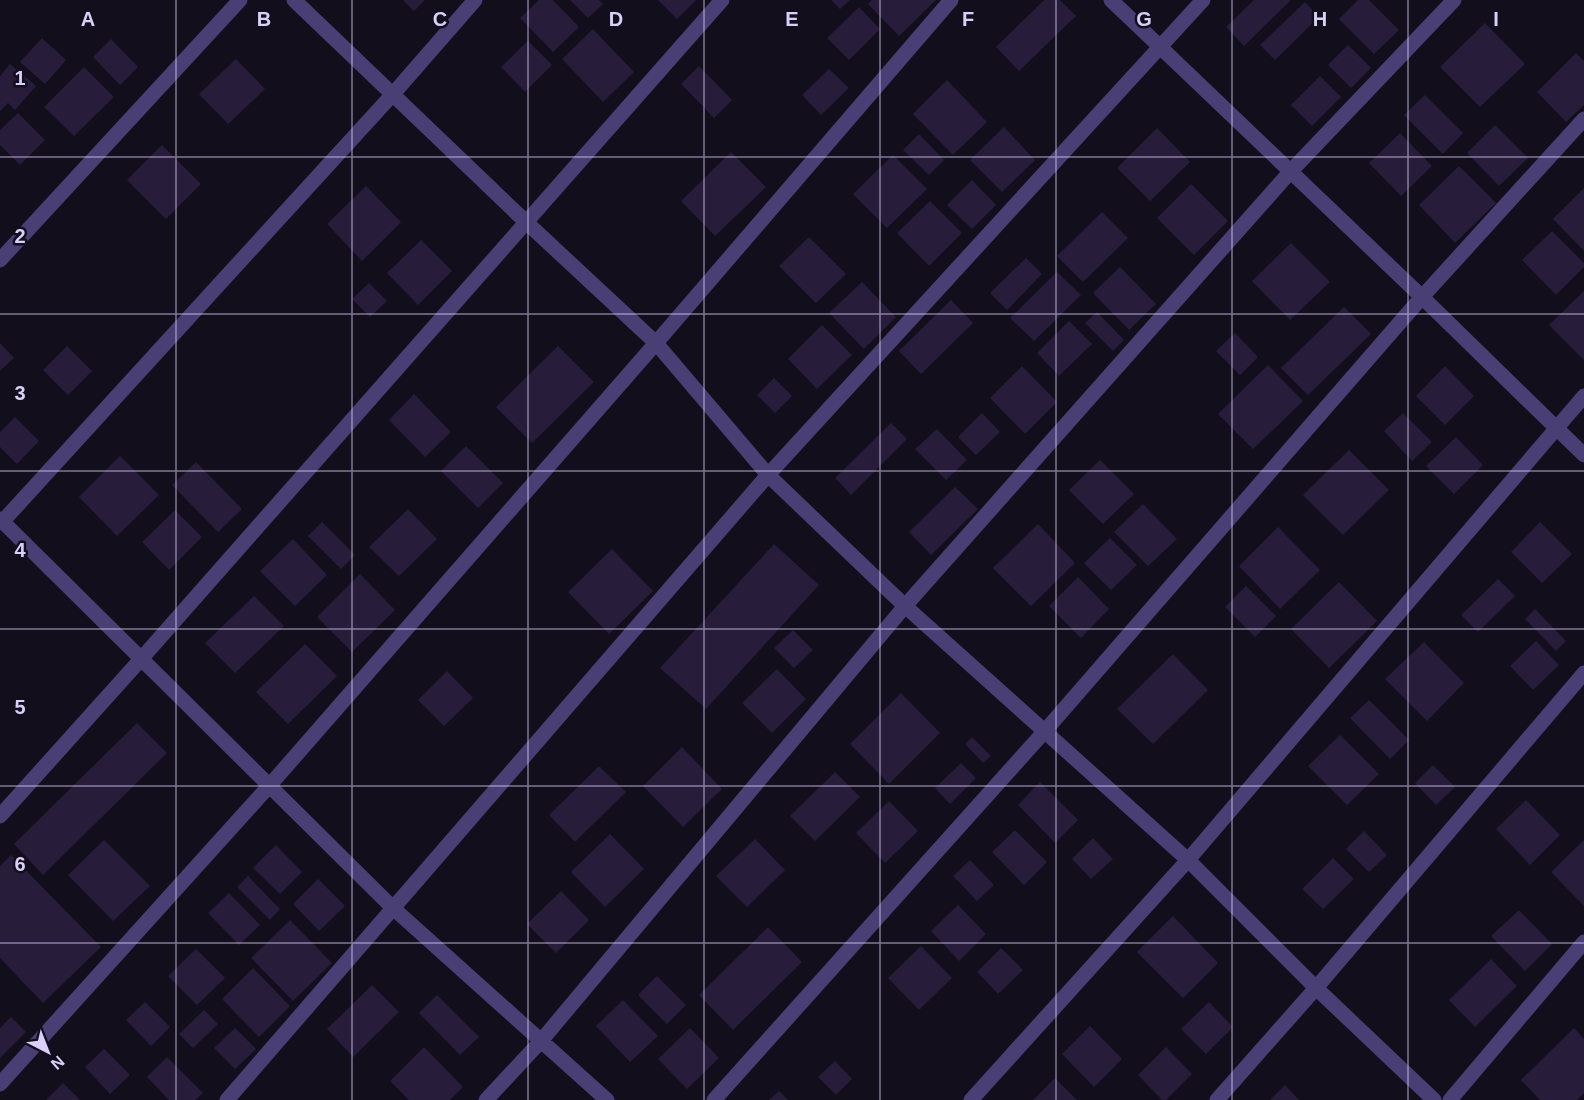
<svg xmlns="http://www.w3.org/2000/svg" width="1584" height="1100" font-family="Arial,sans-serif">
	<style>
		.building { fill: #271d3a }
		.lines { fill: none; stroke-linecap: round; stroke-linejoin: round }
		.minor { stroke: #493f74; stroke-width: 15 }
		.grid { fill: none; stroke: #dacff8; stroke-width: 1.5; stroke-opacity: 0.55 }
		.grid-label { font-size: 20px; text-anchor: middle; font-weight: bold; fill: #dacff8; stroke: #120e1b; stroke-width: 5; stroke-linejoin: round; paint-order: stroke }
	</style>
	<rect width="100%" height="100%" fill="#120e1b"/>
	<path class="building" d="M403 0H425L414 11Z
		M539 0H553L579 27 553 52 520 18Z
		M570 0H599L603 4 588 18Z
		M658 0H696L677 19Z
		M831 0H850L840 9Z
		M872 0H936L899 36 868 4Z
		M1044 0H1060L1076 16 1019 71 996 47Z
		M1254 0H1291L1244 46 1226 27Z
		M1358 0H1369L1399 30 1374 54 1339 19Z
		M1305 2 1319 17 1275 60 1260 45Z
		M859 7 880 29 849 60 827 38Z
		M1485 23 1525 64 1480 107 1440 67Z
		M593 29 634 72 603 102 562 59Z
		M42 38 66 60 45 84 20 62Z
		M111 39 138 67 120 85 93 57Z
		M528 41 552 65 525 92 501 67Z
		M1348 45 1371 68 1351 88 1328 65Z
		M1576 53 1584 61V105L1566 122 1537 92Z
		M236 59 265 89 228 124 199 94Z
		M10 64 36 86 15 110 8 103 0 111V76Z
		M699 66 732 100 714 118 681 84Z
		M84 67 114 97 74 136 44 107Z
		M829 69 849 88 821 115 802 95Z
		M1320 76 1341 97 1312 126 1291 105Z
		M947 80 987 122 953 155 913 114Z
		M1425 95 1463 133 1443 154 1404 115Z
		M18 113 45 140 20 165 0 145V130Z
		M1495 125 1528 158 1499 186 1467 153Z
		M1004 127 1035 160 1002 192 970 160Z
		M1157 128 1190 162 1150 201 1117 168Z
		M1400 133 1432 166 1401 196 1369 163Z
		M919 134 944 160 929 175 903 150Z
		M162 145 201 184 166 219 127 180Z
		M731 152 766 187 715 236 681 201Z
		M893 155 927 189 887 228 853 194Z
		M1459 166 1496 203 1455 243 1419 205Z
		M972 180 996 205 972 229 947 205Z
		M1191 184 1228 221 1194 255 1157 218Z
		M366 186 401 222 362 261 327 224Z
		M1584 188V251L1553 219Z
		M930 201 962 233 929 266 897 233Z
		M1102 212 1128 238 1083 282 1057 256Z
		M1552 231 1584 263V267L1556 295 1522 260Z
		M809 237 846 274 816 303 779 266Z
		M421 240 452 271 418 305 387 273Z
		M1291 243 1330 282 1290 320 1252 281Z
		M1026 258 1042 274 1007 310 990 293Z
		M1120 267 1156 304 1129 330 1093 293Z
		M1057 272 1081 295 1034 341 1010 318Z
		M862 282 896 317 864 349 829 313Z
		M369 283 387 301 370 317 352 299Z
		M1584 291V360L1549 325Z
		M951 300 973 323 921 374 899 351Z
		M1344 307 1371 334 1308 395 1281 368Z
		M1097 312 1124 340 1113 351 1085 323Z
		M1069 321 1092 344 1059 376 1037 353Z
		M822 325 852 355 817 389 788 359Z
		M1235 333 1258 357 1240 375 1216 351Z
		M0 343 14 358 0 371Z
		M67 346 92 371 68 395 43 370Z
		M558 346 594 382 532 443 496 407Z
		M1268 365 1303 401 1253 449 1218 414Z
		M1022 366 1057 402 1025 434 990 398Z
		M1445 366 1474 396 1445 425 1416 396Z
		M774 378 792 396 775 413 757 395Z
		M414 394 451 432 425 457 389 420Z
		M982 413 1000 432 976 455 958 437Z
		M1403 413 1432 442 1412 461 1384 431Z
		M15 417 39 441 17 464 0 447V432Z
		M891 423 907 439 851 495 835 478Z
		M937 429 967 460 946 480 915 449Z
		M1456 437 1483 465 1454 494 1426 466Z
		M466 446 503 483 478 508 441 471Z
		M1349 450 1389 490 1343 535 1303 495Z
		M120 456 159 495 117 536 79 497Z
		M1100 460 1134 494 1103 524 1069 490Z
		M196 462 242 509 218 532 172 485Z
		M955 487 978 509 931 555 909 532Z
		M1143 504 1177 539 1148 566 1114 532Z
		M408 509 437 539 399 576 369 547Z
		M175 510 202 537 169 570 142 542Z
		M322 522 355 555 341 569 308 536Z
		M1540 522 1572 554 1542 583 1511 552Z
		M1038 524 1075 563 1031 606 993 568Z
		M1278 527 1320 570 1280 609 1239 566Z
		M1110 538 1137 565 1111 590 1084 563Z
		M293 539 327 575 295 606 260 571Z
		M774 544 819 585 706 709 660 668Z
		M612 549 653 591 609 634 568 592Z
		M360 574 395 610 352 652 317 617Z
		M1078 577 1109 609 1081 638 1049 606Z
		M1498 579 1515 596 1478 632 1461 615Z
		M1339 582 1377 621 1329 668 1291 629Z
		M1246 586 1276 616 1255 637 1225 607Z
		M254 596 284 626 235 673 205 643Z
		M1535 609 1566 641 1556 651 1525 619Z
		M793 630 813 650 794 668 774 648Z
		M1536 641 1559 665 1533 690 1510 666Z
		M1424 642 1464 683 1427 721 1385 679Z
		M305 644 337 676 288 724 256 692Z
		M1173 654 1208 690 1153 744 1117 709Z
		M777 669 806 699 772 733 742 703Z
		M447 671 473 698 444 726 418 700Z
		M901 693 940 733 889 784 850 744Z
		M1369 700 1409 740 1390 759 1350 718Z
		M137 723 167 753 43 875 14 844Z
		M1340 735 1379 774 1347 805 1308 766Z
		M972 737 991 756 983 763 965 744Z
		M682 747 722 789 683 827 643 786Z
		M961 763 976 778 950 804 935 788Z
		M1433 765 1455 787 1436 805 1415 783Z
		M599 766 626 792 575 842 549 815Z
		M835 772 860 797 815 841 790 816Z
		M1040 782 1078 820 1055 843 1018 805Z
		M1526 800 1560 835 1530 865 1496 829Z
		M889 801 918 831 885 863 856 833Z
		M1015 830 1047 862 1024 885 992 852Z
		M1364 831 1387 855 1369 872 1346 849Z
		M610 834 644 869 605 907 571 872Z
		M1093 838 1113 859 1091 879 1072 859Z
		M755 839 785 870 747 907 716 876Z
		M104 840 150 886 113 921 68 875Z
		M1584 840V906L1551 872Z
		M276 845 302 872 280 894 253 868Z
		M11 855 101 947 43 1003 0 958V866Z
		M1333 858 1354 879 1323 909 1302 889Z
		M970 860 994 885 977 901 953 876Z
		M248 876 280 909 270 920 237 887Z
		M318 879 345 906 319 931 293 904Z
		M561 891 589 920 556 953 527 924Z
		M229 893 260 925 239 945 208 913Z
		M958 905 986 934 959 961 931 931Z
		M1519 910 1552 944 1525 971 1491 936Z
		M1173 916 1218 963 1183 998 1137 952Z
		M290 920 332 963 293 1001 251 958Z
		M768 927 802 962 733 1030 699 995Z
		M921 946 952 978 919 1010 888 978Z
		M1001 948 1023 970 998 994 977 972Z
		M196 949 225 978 197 1005 168 976Z
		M1491 959 1517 986 1475 1027 1449 1000Z
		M253 968 290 1006 259 1037 222 999Z
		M657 976 686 1005 667 1024 638 995Z
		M372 985 399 1012 353 1057 327 1029Z
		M437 995 479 1037 460 1055 419 1013Z
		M623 1000 658 1036 630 1062 596 1026Z
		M145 1002 170 1027 151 1046 126 1020Z
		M1209 1002 1233 1027 1206 1054 1181 1029Z
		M204 1010 218 1024 193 1048 179 1034Z
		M11 1017 26 1032 0 1058V1028Z
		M1090 1026 1122 1059 1094 1087 1062 1054Z
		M235 1028 256 1049 235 1069 214 1048Z
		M690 1028 719 1058 687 1089 658 1059Z
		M1574 1028 1584 1039V1093L1577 1100H1540L1521 1080Z
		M424 1047 463 1087 450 1100H409L390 1081Z
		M1166 1047 1192 1074 1166 1100H1162L1138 1075Z
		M104 1049 130 1075 110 1094 85 1067Z
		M167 1057 203 1093 195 1100H169L147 1077Z
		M835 1061 852 1079 836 1095 818 1077Z
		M1055 1078 1077 1100H1033Z
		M63 1083 80 1100H46Z
		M1285 1085 1299 1100H1270Z
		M779 1091 788 1100H769Z"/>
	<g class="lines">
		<path class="minor" d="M294 0 526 222 656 343 768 475 905 606 1188 860 1316 988 1434 1100
			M1111 0 1422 297 1584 455
			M0 260 240 0
			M0 519 393 908 607 1100
			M3 521 393 94 475 0
			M0 816 142 658 722 0
			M0 1084 270 785 656 343 951 0
			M227 1100 768 475 1203 0
			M486 1100 541 1041 905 606 1291 171 1454 0
			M714 1100 1044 732 1422 297 1584 119
			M971 1100 1188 860 1584 396
			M1217 1100 1316 988 1584 673
			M1450 1100 1584 942"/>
	</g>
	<path class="grid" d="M176 0V1100M352 0V1100M528 0V1100M704 0V1100M880 0V1100M1056 0V1100M1232 0V1100M1408 0V1100M0 157H1584M0 314H1584M0 471H1584M0 629H1584M0 786H1584M0 943H1584"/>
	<g class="grid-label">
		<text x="88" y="26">A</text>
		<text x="264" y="26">B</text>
		<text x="440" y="26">C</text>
		<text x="616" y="26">D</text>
		<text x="792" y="26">E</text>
		<text x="968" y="26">F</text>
		<text x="1144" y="26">G</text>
		<text x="1320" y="26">H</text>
		<text x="1496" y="26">I</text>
		<text x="20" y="85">1</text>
		<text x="20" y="243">2</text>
		<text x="20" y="400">3</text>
		<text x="20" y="557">4</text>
		<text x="20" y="714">5</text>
		<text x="20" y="871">6</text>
	</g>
	<g transform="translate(48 1052) rotate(138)" stroke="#120e1b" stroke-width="4.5" paint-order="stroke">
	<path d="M0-4.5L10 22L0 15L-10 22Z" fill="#dacff8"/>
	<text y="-9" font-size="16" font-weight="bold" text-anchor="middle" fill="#dacff8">N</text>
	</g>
</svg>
